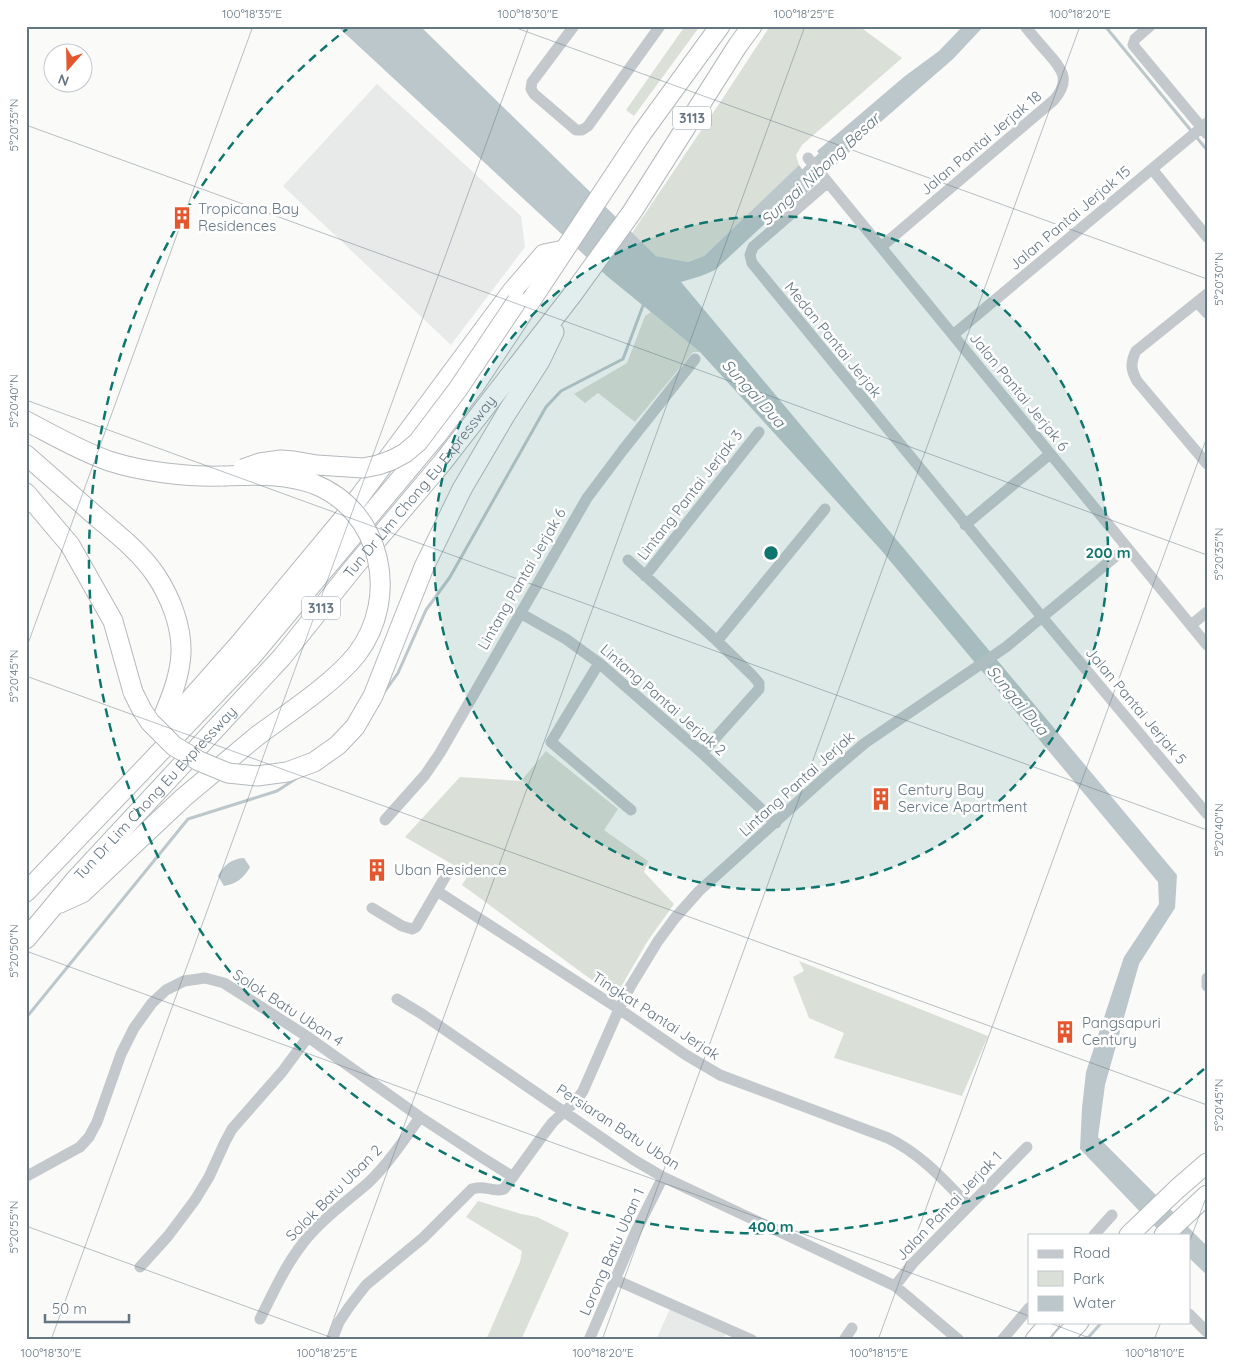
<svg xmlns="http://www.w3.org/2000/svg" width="1233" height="1366" font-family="Quicksand,sans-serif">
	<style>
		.built { fill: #e8e9e9 }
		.green { fill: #dadfd7 }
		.water { fill: #bbc7cb }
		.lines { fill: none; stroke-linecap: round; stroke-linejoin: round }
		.stream { stroke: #bbc7cb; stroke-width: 3 }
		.river { stroke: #bbc7cb; stroke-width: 20 }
		.trunk-casing { stroke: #b4b9bd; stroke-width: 21 }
		.minor { stroke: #c3c8cc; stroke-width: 11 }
		.trunk { stroke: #fff; stroke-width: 19 }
		.trunk-bridge-casing { stroke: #b4b9bd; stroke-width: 21; stroke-linecap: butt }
		.trunk-bridge { stroke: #fff; stroke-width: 19 }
		.ticks { fill: none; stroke: #657683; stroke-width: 1; stroke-opacity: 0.45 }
		.ring { fill: none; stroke: #0f766e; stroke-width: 2.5; stroke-dasharray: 9 6 }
		.labels { text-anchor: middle; stroke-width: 5; stroke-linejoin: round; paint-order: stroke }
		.shield { fill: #fff; stroke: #939fa8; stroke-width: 1 }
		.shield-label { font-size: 14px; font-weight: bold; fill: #657683 }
		.street-label { font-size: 15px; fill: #657683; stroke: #fff }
		.poi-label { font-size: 15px; fill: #657683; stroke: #fff; text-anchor: start }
		.water-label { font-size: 16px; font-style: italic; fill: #60757c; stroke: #fff }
		.centre { fill: #0f766e; stroke: #fff; stroke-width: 2.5 }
		.ring-label { font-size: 15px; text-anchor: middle; font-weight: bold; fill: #0f766e; stroke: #fff; stroke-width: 5; stroke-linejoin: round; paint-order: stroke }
		.neatline { fill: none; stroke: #657683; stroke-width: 2 }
		.ticks-label { font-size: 12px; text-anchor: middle; fill: #657683 }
	</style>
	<rect width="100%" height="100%" fill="#fafaf8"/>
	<path class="built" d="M377 84 521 216 525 247 451 345 283 186Z
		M672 1304 728 1329 723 1340H656Z"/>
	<path class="green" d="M685 26H700L634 116 626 110Z
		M770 26H859L902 58 802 145 796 155 799 165 704 256 688 262 656 256 632 233 725 95Z
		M651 312 700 352H693L635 422 598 393 585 403 574 394 627 363 645 316Z
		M546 751 618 809 604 830 648 861 644 872 674 904 647 942 621 987 607 991 462 885 469 874 405 837 460 777 521 781Z
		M799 961 988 1036 962 1096 834 1058 844 1033 809 1018 793 977 804 971Z
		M478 1201 521 1214 537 1217 569 1233 521 1340H486L520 1262 522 1251 466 1217Z"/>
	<path class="water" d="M337 26H420L656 256 688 262 704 256 799 165 811 181 715 270 701 276 681 282 1177 875 1175 908 1139 964 1105 1085 1098 1137 1207 1246V1275L1189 1258V1235H1164L1146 1218 1080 1149 1082 1108 1086 1072 1124 957 1159 904 1158 882 881 550 700 352 608 277Z
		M963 26H984L953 59 829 167 817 151 905 76 939 51Z
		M244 858 250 867C244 878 236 884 224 886L218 876C224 865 231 859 244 858Z"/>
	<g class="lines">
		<path class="stream" d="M1105 26 1207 150
			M383 694 398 673 426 610 450 577 546 407 561 391 623 359 644 303
			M26 1018 188 819 277 791 300 776
			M1086 1340 1102 1322"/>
		<path class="river" d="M789 196 844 143"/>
		<defs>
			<g id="trunk">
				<path d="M26 421C53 435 80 451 109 461 143 472 187 477 223 476"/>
				<path d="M26 455C50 476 74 497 98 518 118 535 140 552 155 574 170 596 182 626 181 653 180 679 168 705 158 729"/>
				<path d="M462 489 506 414 540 361 554 332"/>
				<path d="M26 493 70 545 113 621 133 692"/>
				<path d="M164 729 240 643 343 519 513 290 544 254 564 250"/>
				<path d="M26 892 252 656 437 435 475 385 642 133 720 26"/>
				<path d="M60 903 82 893 183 798 257 736"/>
				<path id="s1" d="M26 939 75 880 282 657 354 567 442 463 572 295 632 212 738 45 752 26"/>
				<path d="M1129 1235 1177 1189 1207 1163"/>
				<path d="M1164 1235 1207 1195"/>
				<path d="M1035 1340 1050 1322"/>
				<path d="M1062 1340 1079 1322"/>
			</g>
		</defs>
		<use href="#trunk" class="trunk-casing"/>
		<path class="minor" d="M574 26 532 82 531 89 534 94 576 130H582L588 126 660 26
			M1150 26 1135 39 1133 45 1207 134
			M808 158 1207 645
			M1152 169 1207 237
			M828 182 753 247 750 255 752 263 1042 617 1207 814
			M881 247 1054 100C1072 79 1061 68 1046 51 1039 43 1032 35 1025 26
			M1207 294 1136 351C1130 363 1131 370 1137 381L1207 464
			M1197 302 1207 313
			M953 335 1207 123
			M965 525 1050 454
			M628 560 717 641 752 675 759 683V689L702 753
			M645 576 759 432
			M520 613 566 639 599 663 702 753 776 823
			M1191 625 1207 612
			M717 641 825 509
			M599 663 551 742 631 810
			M385 820 425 775 440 753 587 498 623 450 695 359
			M437 891 619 1009 686 1055 720 1075 888 1138C921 1154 944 1180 969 1206
			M372 908 402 926 412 929 416 927 448 872
			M1207 978V986
			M397 999 422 1014 634 1160 663 1177 895 1286 959 1340
			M27 1176 80 1147 89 1137 97 1122 121 1054 134 1028 152 1003 166 990 184 981 205 978 224 983 308 1037 420 1117 478 1155 513 1177
			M1094 1235 1112 1215
			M140 1267 168 1236 195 1200 209 1177 225 1142 232 1129 282 1072 308 1037
			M616 1280 752 1340
			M895 1286 913 1263 1027 1147
			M1189 1314 1207 1332
			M260 1319C273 1293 285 1266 303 1243 321 1220 346 1202 368 1183 388 1164 404 1140 420 1117
			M332 1340 339 1322 349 1307 366 1285 423 1238 472 1189C485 1184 492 1193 504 1189L546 1131 553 1122 576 1101 583 1091 619 1009 630 987 658 941 675 918 699 891 831 772 865 743 1006 647 1127 547
			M589 1340 636 1231 663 1177
			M844 1340 852 1328
			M1002 1340 1029 1308"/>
		<use href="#trunk" class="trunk"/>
		<defs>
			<path id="trunk-bridge" d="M243 469 260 463 281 460 294 461 317 465 363 468 378 465 392 460 405 453 418 442 458 389 517 301
				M223 476C254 475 284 473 314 484 382 511 400 597 357 654 333 684 288 713 257 736
				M133 692 142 710 150 722 174 746 199 761 228 773 257 776 287 772 314 762 338 745 355 727 373 696 424 567 462 489"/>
		</defs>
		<use href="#trunk-bridge" class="trunk-bridge-casing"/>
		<use href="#trunk-bridge" class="trunk-bridge"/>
	</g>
	<path class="ticks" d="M511 26 1207 279M26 125 1207 555M26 400 1207 830M26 649 253 26M26 676 1207 1105M26 951 1029 1316M26 1226 338 1340M1189 1243 1207 1195M1047 1322 1095 1340M51 1340 529 26M326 1340 805 26M602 1340 1080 26M878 1340 1207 437M1154 1340 1161 1322"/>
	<circle cx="771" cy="553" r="337" fill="#0f766e" fill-opacity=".12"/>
	<g class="ring">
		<circle cx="771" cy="553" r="337"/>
		<path d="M1204 1069A674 674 0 1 1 347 29"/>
	</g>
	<defs>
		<symbol id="building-bare" viewBox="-9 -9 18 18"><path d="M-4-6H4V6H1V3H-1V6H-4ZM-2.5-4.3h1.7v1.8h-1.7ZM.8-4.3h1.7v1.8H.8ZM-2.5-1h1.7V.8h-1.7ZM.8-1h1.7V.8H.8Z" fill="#e4572e" stroke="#fff" stroke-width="2.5" paint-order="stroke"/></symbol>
	</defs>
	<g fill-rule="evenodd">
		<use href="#building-bare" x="166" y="202" width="32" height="32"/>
		<use href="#building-bare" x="865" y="783" width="32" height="32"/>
		<use href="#building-bare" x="361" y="854" width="32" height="32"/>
		<use href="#building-bare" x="1049" y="1016" width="32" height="32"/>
	</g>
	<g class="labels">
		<g class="shield">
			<rect x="673" y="106.5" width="38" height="23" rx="4"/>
			<rect x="302" y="596.5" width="38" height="23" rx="4"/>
		</g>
		<g class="shield-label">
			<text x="692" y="123">3113</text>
			<text x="321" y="613">3113</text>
		</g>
		<g class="street-label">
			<text transform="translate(981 143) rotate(-40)" y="5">Jalan Pantai Jerjak 18</text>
			<text transform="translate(1070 218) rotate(-40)" y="5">Jalan Pantai Jerjak 15</text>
			<text transform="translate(833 340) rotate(51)" y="5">Medan Pantai Jerjak</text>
			<text transform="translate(1019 392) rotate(51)" y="5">Jalan Pantai Jerjak 6</text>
			<text dy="5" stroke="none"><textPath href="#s1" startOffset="600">Tun Dr Lim Chong Eu Expressway</textPath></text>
			<text transform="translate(690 495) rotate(-52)" y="5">Lintang Pantai Jerjak 3</text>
			<text transform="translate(522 579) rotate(-60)" y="5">Lintang Pantai Jerjak 6</text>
			<text transform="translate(663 700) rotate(41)" y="5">Lintang Pantai Jerjak 2</text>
			<text transform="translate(1136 706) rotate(50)" y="5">Jalan Pantai Jerjak 5</text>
			<text transform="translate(797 784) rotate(-42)" y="5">Lintang Pantai Jerjak</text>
			<text dy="5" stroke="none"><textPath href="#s1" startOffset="195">Tun Dr Lim Chong Eu Expressway</textPath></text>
			<text transform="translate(288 1008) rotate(33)" y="5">Solok Batu Uban 4</text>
			<text transform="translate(656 1016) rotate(33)" y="5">Tingkat Pantai Jerjak</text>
			<text transform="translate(618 1127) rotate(33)" y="5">Persiaran Batu Uban</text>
			<text transform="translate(334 1193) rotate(-45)" y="5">Solok Batu Uban 2</text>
			<text transform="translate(949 1206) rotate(-46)" y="5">Jalan Pantai Jerjak 1</text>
			<text transform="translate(612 1252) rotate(-66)" y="5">Lorong Batu Uban 1</text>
		</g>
		<g class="poi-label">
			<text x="198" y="214">Tropicana Bay<tspan x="198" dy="17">Residences</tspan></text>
			<text x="898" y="795">Century Bay<tspan x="898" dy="17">Service Apartment</tspan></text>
			<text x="394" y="875">Uban Residence</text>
			<text x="1082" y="1028">Pangsapuri<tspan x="1082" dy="17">Century</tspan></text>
		</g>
		<g class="water-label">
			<text transform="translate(820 169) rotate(-43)" y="6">Sungai Nibong Besar</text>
			<text transform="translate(754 393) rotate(48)" y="6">Sungai Dua</text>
			<text transform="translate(1018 700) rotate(50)" y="6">Sungai Dua</text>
		</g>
	</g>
	<circle cx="771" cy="553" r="8" class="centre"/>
	<g class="ring-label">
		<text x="1108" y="558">200 m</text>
		<text x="771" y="1232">400 m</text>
	</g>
	<rect width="1233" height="1366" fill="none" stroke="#ffffff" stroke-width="55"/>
	<rect x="1028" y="1234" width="162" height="90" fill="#ffffff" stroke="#c1c8cd"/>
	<rect x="1038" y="1250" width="25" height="8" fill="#c3c8cc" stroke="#c1c8cd"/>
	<text x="1073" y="1258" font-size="15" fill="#657683">Road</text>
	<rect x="1038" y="1271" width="25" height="15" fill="#dadfd7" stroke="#c1c8cd"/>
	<text x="1073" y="1284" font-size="15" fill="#657683">Park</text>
	<rect x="1038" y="1296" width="25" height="15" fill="#bbc7cb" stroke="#c1c8cd"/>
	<text x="1073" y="1308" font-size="15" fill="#657683">Water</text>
	<g transform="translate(68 68) rotate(200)"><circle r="24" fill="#ffffff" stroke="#c1c8cd"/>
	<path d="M0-4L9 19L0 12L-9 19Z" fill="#e4572e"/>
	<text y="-8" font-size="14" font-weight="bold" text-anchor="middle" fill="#657683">N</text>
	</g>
	<path d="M45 1314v8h84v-8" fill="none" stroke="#657683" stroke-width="2.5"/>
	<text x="52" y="1314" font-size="15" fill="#657683" stroke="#ffffff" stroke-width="4" paint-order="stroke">50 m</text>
	<rect x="28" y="28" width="1178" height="1310" class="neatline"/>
	<g class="ticks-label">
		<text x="252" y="18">100°18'35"E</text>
		<text x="528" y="18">100°18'30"E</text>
		<text x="804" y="18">100°18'25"E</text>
		<text x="1080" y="18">100°18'20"E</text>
		<text transform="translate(14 125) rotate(-90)" y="4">5°20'35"N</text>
		<text transform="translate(1219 279) rotate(-90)" y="4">5°20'30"N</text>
		<text transform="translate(14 401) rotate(-90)" y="4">5°20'40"N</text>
		<text transform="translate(1219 554) rotate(-90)" y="4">5°20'35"N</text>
		<text transform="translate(14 676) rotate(-90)" y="4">5°20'45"N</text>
		<text transform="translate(1219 830) rotate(-90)" y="4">5°20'40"N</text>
		<text transform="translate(14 951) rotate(-90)" y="4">5°20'50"N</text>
		<text transform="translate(1219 1105) rotate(-90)" y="4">5°20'45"N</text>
		<text transform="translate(14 1227) rotate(-90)" y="4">5°20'55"N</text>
		<text x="51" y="1357">100°18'30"E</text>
		<text x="327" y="1357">100°18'25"E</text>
		<text x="603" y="1357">100°18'20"E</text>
		<text x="879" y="1357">100°18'15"E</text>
		<text x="1155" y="1357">100°18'10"E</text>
	</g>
</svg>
